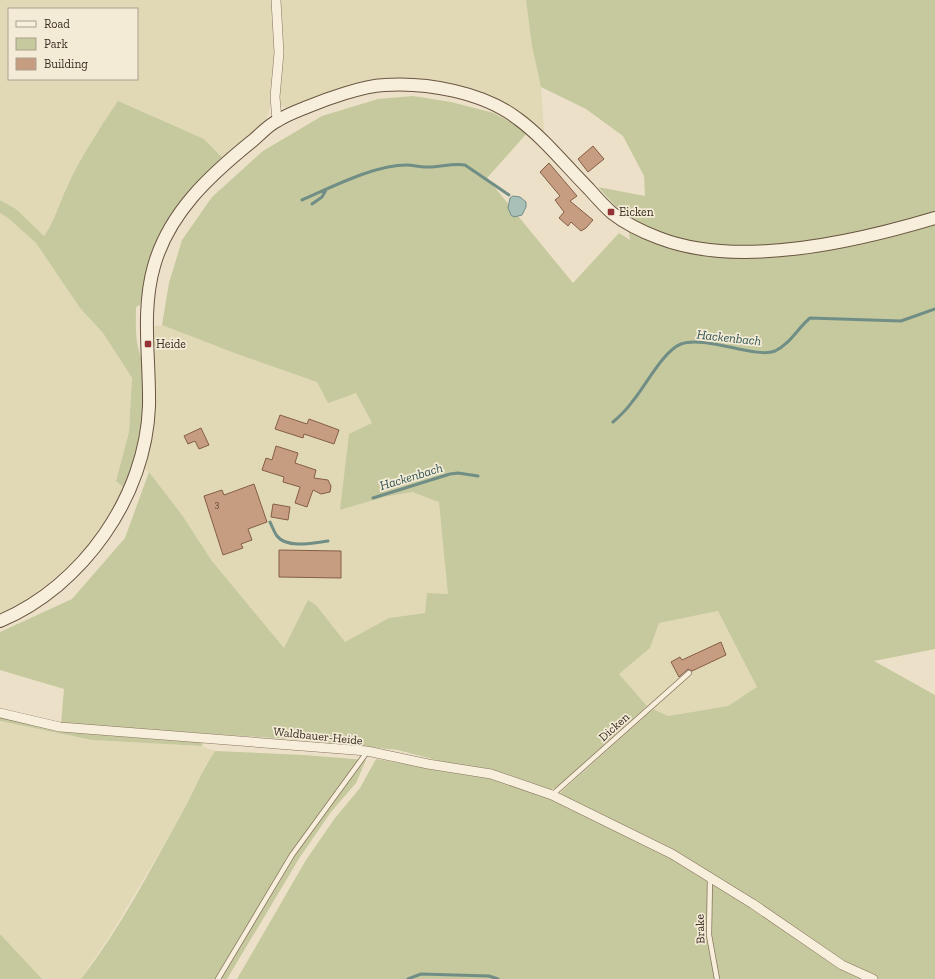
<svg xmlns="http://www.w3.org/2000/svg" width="935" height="979" font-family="'Zilla Slab',serif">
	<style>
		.farmland { fill: #e1d9b6; fill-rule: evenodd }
		.green { fill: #c5c99d }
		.water { fill: #a9c0b9; stroke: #708e86 }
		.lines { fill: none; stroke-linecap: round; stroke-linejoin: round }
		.stream { stroke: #708e86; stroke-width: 3 }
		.building { fill: #c79d81; stroke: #845e46 }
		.service-casing { stroke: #87735e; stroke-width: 6 }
		.minor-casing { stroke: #87735e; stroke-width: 10 }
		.secondary-casing { stroke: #695541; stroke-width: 14 }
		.service { stroke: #f7eedb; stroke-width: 4.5 }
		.minor { stroke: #f7eedb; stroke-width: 9 }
		.secondary { stroke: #f7eedb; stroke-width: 12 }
		.poi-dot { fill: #923234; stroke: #f4ebd7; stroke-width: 1.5 }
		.labels { text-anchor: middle; stroke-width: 3.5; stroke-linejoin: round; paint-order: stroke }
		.number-label { font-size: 10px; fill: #5c4839 }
		.poi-label { font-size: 12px; fill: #382c21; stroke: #f4ebd7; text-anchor: start }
		.street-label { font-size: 12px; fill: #382c21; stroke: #f4ebd7 }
		.water-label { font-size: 13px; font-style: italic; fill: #315754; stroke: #f4ebd7 }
	</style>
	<rect width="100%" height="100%" fill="#ece1c8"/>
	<path class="farmland" d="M0 0H526L533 50 541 87 544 131 533 121 518 112 443 87 357 89 319 95 286 108 280 106 278 56 269 112 259 136 226 163 219 153 204 139 98 130 66 188 53 220 44 236 16 209 0 200ZM9 9H137V79H9Z
		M0 213 8 218 36 243 80 308 103 333 132 378 129 432 116 481 123 487 116 505 86 548 66 569 26 600 0 614Z
		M162 325 237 354 317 382 328 402 356 393 372 423 340 510 384 497 412 492 440 502 449 594 425 613 389 618 345 643 316 605 284 648 212 561 182 515 149 472 138 466 140 458 148 327Z
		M718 611 758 687 728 706 668 716 647 706 619 674 650 648 659 623Z
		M0 721 92 740 202 746 215 751 206 764 182 814 116 926 81 979H42L0 934Z"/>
	<path class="green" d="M526 0H935V649L874 661 935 695V979H237L306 860 335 818 360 788 376 759 488 778 550 798 672 859 560 794 562 791 653 709 668 716 728 706 757 687 718 611 659 623 650 648 619 674 647 706 556 788 549 790 398 750 304 740 61 724 64 689 0 670V632L72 599 125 538 149 472 182 515 212 561 284 648 308 600 316 605 345 642 389 618 425 613 427 593 448 594 439 502 412 492 384 497 340 510 349 434 372 423 356 393 328 403 317 382 237 354 162 325 169 283 182 240 212 197 263 151 322 116 378 99 413 96 451 102 494 113 528 132 487 178 573 283 619 233 630 240 627 219 598 187 645 196 644 176 623 136 586 109 541 87 532 46Z
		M118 101 204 139 222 157C170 206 151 233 140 305L136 307C136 320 135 334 138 347 139 353 142 359 143 365 148 405 139 451 123 487L116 481 129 432 132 378 103 333 80 308 36 243 8 218 0 213V200L16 209 44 236C54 222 59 204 66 189 80 158 99 129 118 101Z
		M0 716 203 742 202 746 92 740 0 721Z
		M215 751 304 755 366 760 356 783 331 812 300 857 227 979H81C120 929 150 870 181 815 193 794 201 771 215 751Z
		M0 934 42 979H0Z"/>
	<path class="water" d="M513 196 520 197 526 202V207L522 215 514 217 511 215 508 208 510 198Z"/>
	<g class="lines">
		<path class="stream" d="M302 200C332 187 374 165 407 165 413 165 419 167 425 167 438 168 451 163 465 165L509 195
			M312 204 322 197 326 190
			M613 422C620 416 627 409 632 402 645 387 663 351 681 344 705 335 756 359 775 351 790 344 797 329 810 318L901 321 935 309
			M373 498 450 474 458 473 478 476
			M270 522C272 526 274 532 277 536 287 549 314 543 328 541
			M408 979 421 974 489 976 498 979"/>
	</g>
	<path class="building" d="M593 146 604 159 588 172 578 159Z
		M549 163 577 196 570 201 593 220 586 228 581 231 571 222 568 226 559 218 564 212 555 200 560 196 540 172Z
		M280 415 307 424 309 419 339 430 334 444 304 434 303 438 275 429Z
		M201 428 209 445 199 449 195 441 188 444 184 436Z
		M276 446 298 453 295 463 316 470 314 478 328 480 331 486 330 492 321 494 313 490 307 507 295 503 300 487 283 482 284 477 262 470 266 458 272 460Z
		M254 484 267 522 248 529 252 540 241 544 243 548 223 555 204 496 222 490 224 495Z
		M273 504 290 507 288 520 271 517Z
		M279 550 341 551V578L279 577Z
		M721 642 726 655 692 671 688 669 679 677 671 662 680 657 682 660Z"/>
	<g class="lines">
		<defs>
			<path id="service" d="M552 795 689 673
				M710 877 709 935 717 979
				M218 979 292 855 367 752"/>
			<path id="minor" d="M276 0 279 53 275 97 277 120
				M0 713 60 727 367 751 428 764 491 774 552 795 672 854 753 904 842 965 873 979"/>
			<path id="secondary" d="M0 621C83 586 146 496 149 406 150 360 141 311 154 266 169 213 209 176 251 142 260 135 267 126 277 121 286 115 297 111 307 107 326 99 363 86 384 85 426 82 483 92 518 119 544 138 566 166 589 189 596 197 604 206 612 213 626 224 643 232 659 238 739 269 855 242 935 218"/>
		</defs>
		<use href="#service" class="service-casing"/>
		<use href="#minor" class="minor-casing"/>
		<use href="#secondary" class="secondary-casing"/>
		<use href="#service" class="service"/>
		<use href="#minor" class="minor"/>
		<use href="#secondary" class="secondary"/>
	</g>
	<g class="poi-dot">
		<rect x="607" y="208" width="8" height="8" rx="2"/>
		<rect x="144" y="340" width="8" height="8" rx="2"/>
	</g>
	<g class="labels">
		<g class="number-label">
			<text x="217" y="507">3</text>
		</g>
		<g class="poi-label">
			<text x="619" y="216">Eicken</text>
			<text x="156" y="348">Heide</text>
		</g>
		<g class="street-label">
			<text transform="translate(614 727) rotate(-42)" y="4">Dicken</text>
			<text transform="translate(318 736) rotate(6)" y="4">Waldbauer-Heide</text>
			<text transform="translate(700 929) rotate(-92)" y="4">Brake</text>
		</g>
		<g class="water-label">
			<text transform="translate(729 337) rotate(6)" y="5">Hackenbach</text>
			<text transform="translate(411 476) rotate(-17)" y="5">Hackenbach</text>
		</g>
	</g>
	<rect x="8" y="8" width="130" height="72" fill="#f4ebd7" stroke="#a99f8e"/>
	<rect x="16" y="21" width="20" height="6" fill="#f7eedb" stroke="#a99f8e"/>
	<text x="44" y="28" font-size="12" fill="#382c21">Road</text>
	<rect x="16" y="38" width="20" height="12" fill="#c5c99d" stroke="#a99f8e"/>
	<text x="44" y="48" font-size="12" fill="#382c21">Park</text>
	<rect x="16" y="58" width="20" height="12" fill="#c79d81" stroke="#a99f8e"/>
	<text x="44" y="68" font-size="12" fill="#382c21">Building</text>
</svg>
